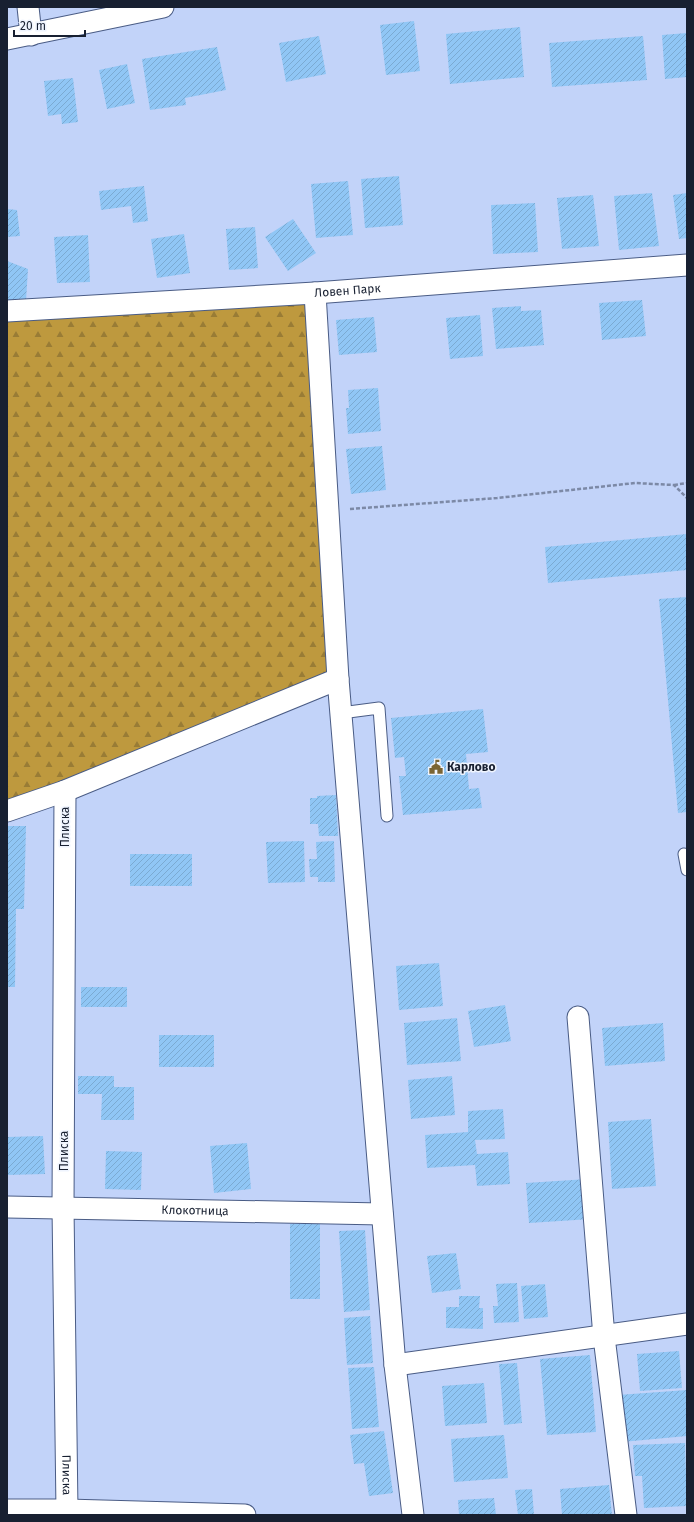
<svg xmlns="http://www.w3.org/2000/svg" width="694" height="1522" font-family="'Fira Sans',sans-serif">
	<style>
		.forest { fill: url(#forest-firs) }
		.building { fill: url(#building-hatch) }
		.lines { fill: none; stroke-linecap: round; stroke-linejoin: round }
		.lane-casing { stroke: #4a5c85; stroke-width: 13 }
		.street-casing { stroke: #4a5c85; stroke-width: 23 }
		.path { stroke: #7c89a6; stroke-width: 2.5; stroke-dasharray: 4 2; stroke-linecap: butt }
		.lane { stroke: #fff; stroke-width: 11 }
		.street { stroke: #fff; stroke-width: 21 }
		.labels { text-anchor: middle; stroke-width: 3; stroke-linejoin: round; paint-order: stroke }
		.street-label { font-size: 12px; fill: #182031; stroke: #eff4fe }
		.poi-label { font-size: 12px; font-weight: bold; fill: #182031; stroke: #eff4fe; text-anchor: start }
	</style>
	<defs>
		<pattern id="forest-firs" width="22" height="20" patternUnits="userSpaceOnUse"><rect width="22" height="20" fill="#be993e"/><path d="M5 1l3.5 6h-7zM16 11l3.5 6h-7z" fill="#997c35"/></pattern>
		<pattern id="building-hatch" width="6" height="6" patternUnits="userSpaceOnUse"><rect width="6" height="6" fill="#90c6f5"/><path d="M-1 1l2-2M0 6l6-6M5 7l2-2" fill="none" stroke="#7baad2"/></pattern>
	</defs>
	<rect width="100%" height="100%" fill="#c2d3f9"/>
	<path class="forest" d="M315 293 338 679 7 811V311Z"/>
	<path class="building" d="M414 21 420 71 386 75 380 25Z
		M520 27 524 77 450 84 446 34Z
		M687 33V77L665 79 662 35Z
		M319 36 326 74 286 82 279 43Z
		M643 36 647 80 552 87 549 43Z
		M217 47 226 90 185 98 186 105 150 110 142 59Z
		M127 64 135 103 107 109 99 70Z
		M73 78 78 122 62 124 61 114 48 116 44 81Z
		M399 176 403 225 365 228 361 179Z
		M348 181 353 235 316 238 311 184Z
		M144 186 148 221 133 223 131 206 101 210 99 191Z
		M652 193 659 246 619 250 614 196Z
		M687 193V238L679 239 673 195Z
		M593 195 599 246 562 249 557 198Z
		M535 203 538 252 493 254 491 205Z
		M7 209 17 210 20 236 7 237Z
		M293 219 316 253 288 271 265 237Z
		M255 227 258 268 229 270 226 229Z
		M184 234 190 273 157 278 151 239Z
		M88 235 90 282 57 283 54 237Z
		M7 261 28 269 26 301 7 303Z
		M642 300 646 336 602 340 599 303Z
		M521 306V311L541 310 544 345 496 349 492 308Z
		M480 315 483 356 450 359 446 318Z
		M374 317 377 352 339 355 336 320Z
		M378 388 381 431 348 434 346 408H349L348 390Z
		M382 446 386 490 351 494 346 449Z
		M687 534V570L548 583 545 547Z
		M687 597V812L678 813 659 599Z
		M483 709 488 752 466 754 469 789 479 788 482 808 403 815 399 776H406L404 757 395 758 391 718Z
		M336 795 338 836H319L318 824H310V798H317V796Z
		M7 826H26L24 909H16L15 987H7Z
		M304 841 305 882 268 883 266 842Z
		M334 841 335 882H318V877H310L309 859H317L316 842Z
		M130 854H192V886H130Z
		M439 963 443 1006 399 1010 396 966Z
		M81 987H127V1007H81Z
		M505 1005 511 1041 474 1047 468 1011Z
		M457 1018 461 1061 407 1065 404 1023Z
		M663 1023 665 1061 605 1066 602 1028Z
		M159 1035H214V1067H159Z
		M78 1076H114V1087H134V1120H101L102 1094H78Z
		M452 1076 455 1115 411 1119 408 1080Z
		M503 1109 505 1139 475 1140 477 1154 508 1152 510 1184 477 1186 475 1165 427 1168 425 1135 468 1132V1111Z
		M651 1119 656 1186 612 1189 608 1122Z
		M43 1136 45 1174 7 1175V1137Z
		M247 1143 251 1189 214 1193 210 1146Z
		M106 1151 142 1152 141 1190 105 1189Z
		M588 1179 591 1219 529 1223 526 1183Z
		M290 1224H320V1299H290Z
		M365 1230 370 1310 344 1312 339 1231Z
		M456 1253 461 1289 432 1293 427 1256Z
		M517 1283 519 1322 494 1323 493 1306H498L496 1284Z
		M545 1284 548 1317 524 1319 521 1286Z
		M459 1296H480L479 1308H483V1329L446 1328V1307H459Z
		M370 1316 373 1363 347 1365 344 1318Z
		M679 1351 682 1388 640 1391 637 1354Z
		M590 1355 596 1432 547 1435 540 1359Z
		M517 1363 522 1423 504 1425 499 1364Z
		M374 1367 379 1427 352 1429 348 1368Z
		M484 1383 487 1423 445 1426 442 1386Z
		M687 1390V1436L622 1442 618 1395Z
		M384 1431 393 1493 369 1496 364 1463 354 1464 350 1435Z
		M504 1435 508 1478 454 1482 451 1439Z
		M685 1443 687 1506 644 1508 642 1476H635L633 1445Z
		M609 1485 612 1515H562L560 1489Z
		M532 1489 534 1515H518L515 1490Z
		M494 1498 496 1515H459L458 1500Z"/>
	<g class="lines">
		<defs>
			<path id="lane" d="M341 713 379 708 387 816
				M684 854 687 870"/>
			<g id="street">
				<path d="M28 7 31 35"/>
				<path d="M7 39 163 7"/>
				<path d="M315 293 338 679 395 1365 413 1515"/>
				<path id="s1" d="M7 311 315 293 687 265"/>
				<path id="s2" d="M65 791 63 1207 67 1510"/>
				<path d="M7 811 65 791 338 679"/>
				<path d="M578 1017 604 1337 626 1515"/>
				<path id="s3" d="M7 1207 382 1214"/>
				<path d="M395 1365 687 1324"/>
				<path d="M7 1510H67L245 1515"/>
			</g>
		</defs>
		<use href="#lane" class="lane-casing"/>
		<use href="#street" class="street-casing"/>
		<path class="path" d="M674 485 687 483
			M350 509 497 498 635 483 674 485 687 498"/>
		<use href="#lane" class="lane"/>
		<use href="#street" class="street"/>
	</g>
	<defs>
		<symbol id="civic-bare" viewBox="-9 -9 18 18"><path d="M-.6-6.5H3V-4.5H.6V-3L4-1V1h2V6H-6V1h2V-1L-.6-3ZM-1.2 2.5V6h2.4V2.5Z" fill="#7a6534" stroke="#eff4fe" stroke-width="2.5" paint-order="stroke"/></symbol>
	</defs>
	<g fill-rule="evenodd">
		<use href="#civic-bare" x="426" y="757" width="20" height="20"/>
	</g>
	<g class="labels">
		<g class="street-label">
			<text dy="4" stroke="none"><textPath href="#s1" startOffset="341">Ловен Парк</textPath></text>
			<text transform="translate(65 827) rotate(-90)" y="4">Плиска</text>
			<text transform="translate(64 1151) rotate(-90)" y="4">Плиска</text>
			<text dy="4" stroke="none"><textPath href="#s3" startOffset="188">Клокотница</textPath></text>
			<text dy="4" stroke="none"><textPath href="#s2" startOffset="684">Плиска</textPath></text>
		</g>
		<g class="poi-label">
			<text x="447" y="771">Карлово</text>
		</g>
	</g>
	<rect width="694" height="1522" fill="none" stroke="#182031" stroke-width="16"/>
	<path d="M14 30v6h71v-6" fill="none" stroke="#182031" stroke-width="2"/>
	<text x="20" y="30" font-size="12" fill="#182031" stroke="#eff4fe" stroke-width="3" paint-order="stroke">20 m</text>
</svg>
